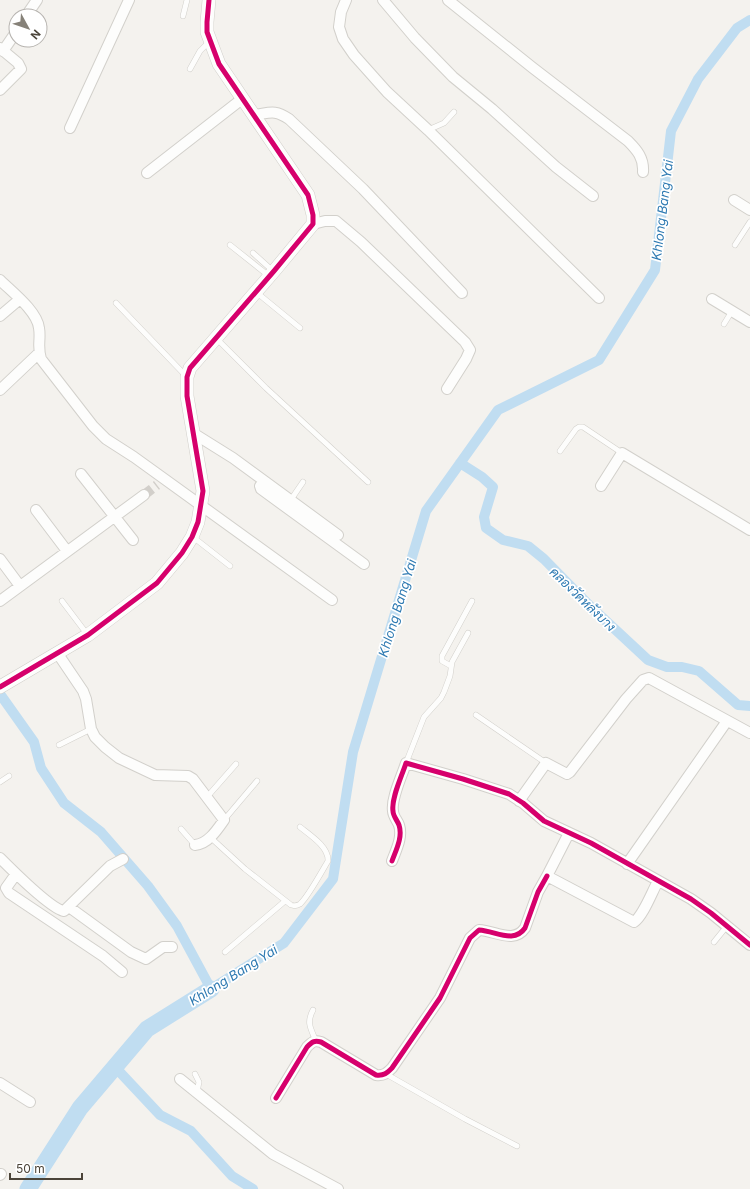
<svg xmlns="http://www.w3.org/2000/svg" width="750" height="1189" font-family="Inter,Sarabun,sans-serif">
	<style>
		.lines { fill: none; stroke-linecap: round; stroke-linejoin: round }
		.canal { stroke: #c0ddf1; stroke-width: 10 }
		.river { stroke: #c0ddf1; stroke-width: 17 }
		.minor-tunnel { stroke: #d2cfca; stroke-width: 10; stroke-dasharray: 10 5; stroke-linecap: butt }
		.service-casing { stroke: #d2d0cb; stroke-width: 6 }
		.minor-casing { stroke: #d2d0cb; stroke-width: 12 }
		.tertiary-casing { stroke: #d2d0cb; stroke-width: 14 }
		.service { stroke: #fdfdfc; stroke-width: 5 }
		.minor { stroke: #fdfdfc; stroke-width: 10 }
		.tertiary { stroke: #fdfdfc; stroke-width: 13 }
		.cycleway-casing { stroke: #fff; stroke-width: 8 }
		.cycleway { stroke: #d6006c; stroke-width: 5 }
		.labels { text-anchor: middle; stroke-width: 3.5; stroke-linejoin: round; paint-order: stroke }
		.water-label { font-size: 13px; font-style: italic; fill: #2e7ab2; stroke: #fff }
	</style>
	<rect width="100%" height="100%" fill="#f4f2ee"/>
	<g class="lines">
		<path class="canal" d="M460 463 482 477 493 487 484 517 486 528 503 540 528 546 544 559 591 607 648 660 667 667H682L699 671 738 705 750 706
			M0 694 34 742 41 768 64 803 101 832 148 886 177 926 211 989 284 943 333 879 353 752 426 511 498 410 599 360 655 270 671 131 698 79 737 28 750 20
			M115 1067 160 1115 191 1131 232 1176 253 1189"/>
		<path class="river" d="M28 1189 80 1108 147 1029 211 989"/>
		<path class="minor-tunnel" d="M144 495 157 485"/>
		<defs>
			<path id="service" d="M183 16 187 0
				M190 69 200 51 209 42
				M428 130 444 123 454 112
				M230 245 269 276
				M735 245 750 222
				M253 253 273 271
				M256 292 300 328
				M116 303 186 376
				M724 324 732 311
				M217 339 266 388 368 482
				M560 451 576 429 579 427H583L622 453
				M290 501 303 482
				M193 537 230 566
				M62 601 87 634
				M451 666 442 661V656L472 601
				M476 715 546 763
				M59 745 91 729
				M406 763 424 717 441 698 444 692 450 676 452 662 468 633
				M0 782 9 776
				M207 797 236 764
				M224 820 257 781
				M181 829 195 845
				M210 837 245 869 291 905C294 906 297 906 300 904 308 897 322 871 328 861 329 847 310 835 300 827
				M714 942 727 926
				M225 952 285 901
				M313 1010C306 1023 311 1029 316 1041
				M195 1074 199 1082 197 1092
				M386 1074 465 1119 517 1146"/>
			<path id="minor" d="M346 0 341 12 339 27 343 39 354 55 387 92 428 130 599 298
				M383 0 415 38 453 77 492 109 556 167 593 196
				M448 0 533 68 628 141C637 150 644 158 643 172
				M26 16 37 0
				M0 48 18 63 21 69 0 90
				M3 51 16 32
				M254 115C270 113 274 109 289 119L363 189 462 293
				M70 128 129 0
				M147 173 242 99
				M734 200 750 210
				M313 224 325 221H336L361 242 465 342 470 350 466 359 447 389
				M0 280C12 292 37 311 39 328 41 339 37 346 41 359L93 426 106 439 134 457 332 600
				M712 299 750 322
				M0 316 20 299
				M0 390 39 353
				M193 433 233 458 338 535
				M81 474 133 540
				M264 481 260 486 261 489 364 564
				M601 486 622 453 750 530
				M36 510 67 551
				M0 559 20 586
				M0 601 144 495
				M58 654 83 691 86 699 91 729 95 737 105 747 119 758 155 775 188 776 193 779 224 820C217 830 208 844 195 845
				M519 801 546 763 567 774 570 772 626 699 643 680 649 678 750 733
				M569 833 547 876 634 922C643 916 652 892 658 881
				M0 858C11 869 51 909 64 911L110 866 123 859
				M392 861C396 850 403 837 399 825 397 820 393 816 393 811 391 798 402 776 406 763L463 779 509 794 523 803 544 821 591 843 691 899 711 913 750 945
				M627 864 727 721
				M16 874 6 888 9 893 103 956 122 972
				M69 907 131 952 146 959 163 947H172
				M180 1079 273 1154 338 1189
				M0 1083 30 1102
				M276 1098 307 1047C312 1042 314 1040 321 1042L376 1075C384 1076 387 1073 392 1068L440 998 470 938 479 930C496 931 514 944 525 928L538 892 547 876
				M0 1175 1 1174"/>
			<path id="tertiary" d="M0 687 88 635 157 583 182 553 192 537 198 522 203 491 187 396V377L190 368 274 271 313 224V215L308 195 219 64 207 32V22L209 0"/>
		</defs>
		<use href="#service" class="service-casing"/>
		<use href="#minor" class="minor-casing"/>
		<use href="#tertiary" class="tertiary-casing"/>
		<use href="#service" class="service"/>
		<use href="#minor" class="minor"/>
		<use href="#tertiary" class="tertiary"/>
		<defs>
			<path id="cycleway" d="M0 687 88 635 157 583 182 553 192 537 198 522 203 491 187 396V377L190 368 274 271 313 224V215L308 195 219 64 207 32V22L209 0
				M392 861C396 850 403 837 399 825 397 820 393 816 393 811 391 798 402 776 406 763L463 779 509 794 523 803 544 821 591 843 691 899 711 913 750 945
				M276 1098 307 1047C312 1042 314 1040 321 1042L376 1075C384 1076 387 1073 392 1068L440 998 470 938 479 930C496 931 514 944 525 928L538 892 547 876"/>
		</defs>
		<use href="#cycleway" class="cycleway-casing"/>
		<use href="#cycleway" class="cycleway"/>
	</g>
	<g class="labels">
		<g class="water-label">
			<text transform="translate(662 210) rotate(-83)" y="5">Khlong Bang Yai</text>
			<text transform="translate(583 599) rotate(44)" y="5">คลองวัดหลังบาง</text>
			<text transform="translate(397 608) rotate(-73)" y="5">Khlong Bang Yai</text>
			<text transform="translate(233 975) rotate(-32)" y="5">Khlong Bang Yai</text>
		</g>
	</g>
	<g transform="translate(28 28) rotate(130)"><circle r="19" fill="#ffffff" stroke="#b7b4b0"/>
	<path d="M0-3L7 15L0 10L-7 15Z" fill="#868178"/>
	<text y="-6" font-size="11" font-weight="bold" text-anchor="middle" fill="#4b4439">N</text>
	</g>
	<path d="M10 1173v6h72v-6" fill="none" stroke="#4b4439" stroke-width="2"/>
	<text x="16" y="1173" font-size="12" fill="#4b4439" stroke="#ffffff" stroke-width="3" paint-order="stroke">50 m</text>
</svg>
